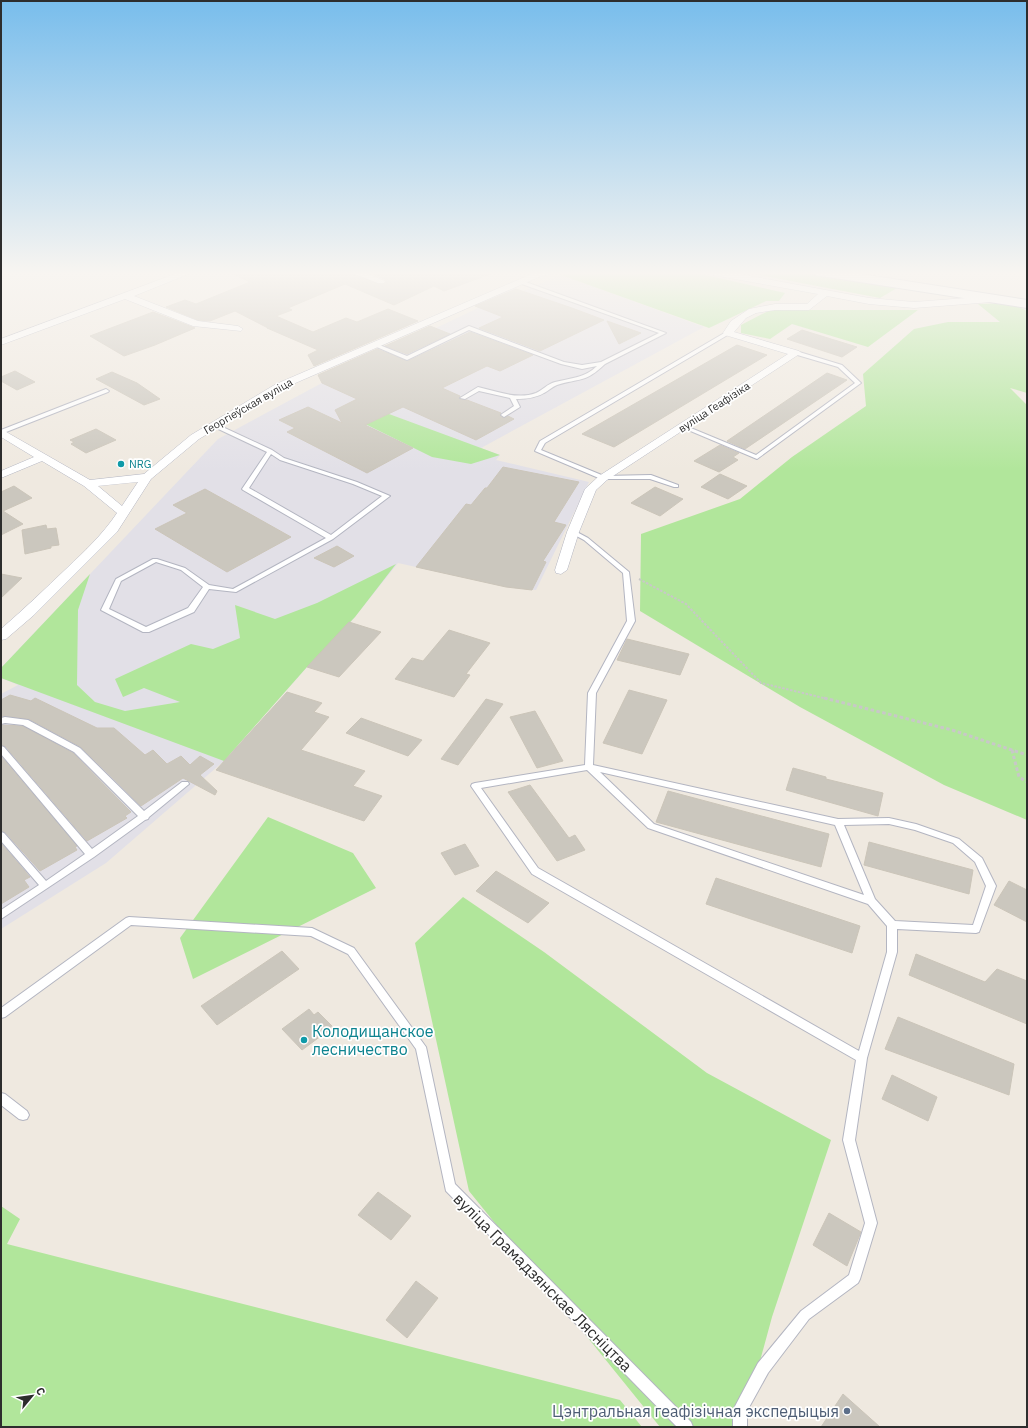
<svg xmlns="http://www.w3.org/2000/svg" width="1028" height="1428" font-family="'IBM Plex Sans',sans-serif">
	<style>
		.industrial { fill: #e2e0e7 }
		.green { fill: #b1e69b }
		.building { fill: #cbc7be; stroke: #cbc5b9 }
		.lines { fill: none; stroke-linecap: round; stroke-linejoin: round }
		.lane-casing { stroke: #b3b5c1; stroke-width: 2 }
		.street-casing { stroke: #b3b5c1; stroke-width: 1 }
		.secondary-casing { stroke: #b3b5c1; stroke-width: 2 }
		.path-far1 { stroke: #c8c8c8; stroke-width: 2; stroke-dasharray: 2.5 1.5; stroke-linecap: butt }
		.path { stroke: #c8c8c8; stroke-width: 3; stroke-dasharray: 3.5 2.5; stroke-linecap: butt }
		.lane { fill: #fff; fill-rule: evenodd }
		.street { fill: #fff; fill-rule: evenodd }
		.secondary { fill: #fff; fill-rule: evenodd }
		.culture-dot { fill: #0f9aa8; stroke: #fff; stroke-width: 1.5 }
		.service-dot { fill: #5c6f8a; stroke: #fff; stroke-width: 1.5 }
		.labels { text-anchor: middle; stroke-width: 3.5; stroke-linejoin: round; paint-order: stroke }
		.far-street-label { font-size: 11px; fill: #2d2d2d; stroke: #fff }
		.far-culture-label { font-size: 11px; fill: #0d838f; stroke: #fff; text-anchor: start }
		.near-culture-label { font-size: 16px; fill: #0d838f; stroke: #fff; text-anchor: start }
		.near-street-label { font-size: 16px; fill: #2d2d2d; stroke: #fff }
		.near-service-label { font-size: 16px; fill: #4e5e75; stroke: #fff; text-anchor: end }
	</style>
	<rect width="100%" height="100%" fill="#efe9e0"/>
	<path class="industrial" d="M561 275 704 327 481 448 500 455 496 460 589 482 536 590 506 587 398 563 350 623 307 667 224 761 106 863 1 929V694L18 685 1 678V668L218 439 322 383 319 377 374 352 380 355 398 347 393 344 431 326 436 328 478 308 475 306 514 288 523 291Z"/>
	<path class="green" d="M582 271H688L785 293 779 301H766L709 328 561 275Z
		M739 271H798L897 288 880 298Z
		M1012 303 1027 311V393L1010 388 1027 405V820L944 785 800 707 640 611 641 534 740 499 792 457 866 406 863 374 914 329 948 322H1000L978 304Z
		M770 310H918L868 347 792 324 770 339 741 333V325Z
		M375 408 389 414 500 455 471 464 432 457 353 418Z
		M396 564 355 617 307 667 224 761 1 678V668L90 574 78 610 77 685 95 702 125 711 180 702 144 688 123 697 115 679 191 644 213 649 240 638 235 605 275 619 317 603Z
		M268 817 353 853 376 888 193 979 180 938Z
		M463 897 544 952 707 1073 831 1140 772 1317 742 1427H660L469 1191 415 943Z
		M1 1206 20 1219 7 1244 620 1400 642 1427H1Z"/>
	<path class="building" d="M227 271H346L378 284H384L386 280 366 271H493V273L444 291 434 286 394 305 345 284 288 308 292 310 276 316 313 332 346 318 357 322 388 309 418 321 314 366 308 355 318 350 267 328H268L235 311 210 321 198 320 166 307 185 300 196 304 250 282Z
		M516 289 572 308 604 320 540 351 479 328 503 317 475 306Z
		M153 312 195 328 155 345 124 356 90 336Z
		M607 321 641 333 619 344Z
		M430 326 450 334 407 354 385 346Z
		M802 330 857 347 842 357 787 339Z
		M470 332 533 355 500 371 487 366 442 388 460 396V399L467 400 501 413 500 415 503 418 508 416 514 419 476 440 403 407 365 425 413 448 367 473 287 432 295 428 279 420 308 407 342 423 335 410 357 399 322 383 318 375 377 349 408 361Z
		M737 345 767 355 614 447 582 434Z
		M15 371 35 382 17 390 1 381V377Z
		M112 372 137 383 160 399 144 405 96 379Z
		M827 373 847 380 745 449 727 441Z
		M96 429 116 440 86 453 71 444 74 442 70 440Z
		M720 445 739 453 733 457 738 460 719 472 694 461Z
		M503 467 579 482 554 522 566 525 543 561 546 562 532 590 506 587 416 567 466 504 471 505 485 488H487Z
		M720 474 747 486 728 499 701 487Z
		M14 486 32 498 3 511 23 524 1 535V492Z
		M655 487 683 499 660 516 631 503Z
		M205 489 250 514 291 537 227 572 155 529 187 513 173 505Z
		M46 525 47 529 56 528 59 545 51 546V548L25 554 22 530Z
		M337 546 354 556 334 567 314 558Z
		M1 574 22 578 1 598Z
		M349 622 381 632 339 677 307 667Z
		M449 630 490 643 466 674 470 675 454 697 395 679 412 658 423 661Z
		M627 639 689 654 680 675 617 660Z
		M629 690 667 700 642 754 603 743Z
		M287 692 322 703 314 712 329 717 301 750 365 771 353 786 382 796 364 821 216 770Z
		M10 695 31 701 35 698 97 728H114L145 755 153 750 167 764 181 756 190 765 200 756 214 764 200 775 217 791 215 795 183 778 141 806 81 747 29 719 1 716V700Z
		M486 699 503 704 458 765 441 759Z
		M535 711 563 761 537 768 510 717Z
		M361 718 422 740 408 756 346 733Z
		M1 725 23 726 73 753 131 812 125 816 127 818 87 841 5 746 1 745Z
		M1 756 77 846 75 847 77 850 40 871 5 832 1 831Z
		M793 768 826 777V779L883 793 878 816 786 790Z
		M530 785 569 838 575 835 585 850 557 861 508 792Z
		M668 791 829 834 821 867 656 822Z
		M869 842 973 870 969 894 864 865Z
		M1 843 30 877 24 880 29 887 1 904Z
		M465 844 479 866 455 875 441 853Z
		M496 871 549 903 528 923 476 891Z
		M716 878 860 926 852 953 706 904Z
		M1009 881 1027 890V922L994 905Z
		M282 951 299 969 217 1025 201 1006Z
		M916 954 985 982 997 969 1027 981V1024L909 975Z
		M309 1009 314 1015 318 1012 333 1027 302 1050 282 1029Z
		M898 1017 1014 1064 1009 1095 885 1049Z
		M892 1075 937 1097 928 1121 882 1099Z
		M378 1192 411 1216 391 1240 358 1215Z
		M829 1213 861 1232 847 1266 813 1245Z
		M416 1281 438 1298 407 1338 386 1320Z
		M843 1394 880 1427H821Z"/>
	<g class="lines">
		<defs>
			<path id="lane" d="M519 281H523L666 333 605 364C585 383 580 378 557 385 552 387 548 391 544 393 536 398 525 399 516 399L520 407 504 417 501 415 502 414 514 406 510 398 479 391 465 399 460 398 478 387C496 391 517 400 536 393 543 390 547 384 555 382 571 378 585 378 597 366L582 369 561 364 469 330 407 360 372 345 377 344 407 356 469 326 564 362 582 365 601 362 659 333 519 283Z
				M726 332 731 333 545 443 541 450 604 476 651 475 678 485V487H674L650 479H601L535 451 540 441Z
				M796 351 842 365 861 383 757 459 681 427 686 426 756 455 855 383 838 367 794 354 793 353Z
				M106 389 109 391 108 392 1 434V430Z
				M214 423 272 450 284 458 357 482 390 496 333 539 236 592 209 589 194 612 149 632H143L101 610 116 579 153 559H157L185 568 209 585 233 589 326 538 243 490 242 489 267 452 212 426V424ZM271 454 280 460 353 484 382 496 331 535 249 488ZM156 562 181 570 203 587 188 608 146 627 109 609 121 581Z
				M573 530 588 538 629 572 635 621 596 693 593 765 838 819 889 818 916 824 959 839 982 858 996 886 979 932 976 933 897 929V952L867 1058 855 1140 877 1223 860 1279 858 1283 809 1319 768 1373 747 1411V1427H733V1410L758 1363 801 1311 849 1275 865 1223 843 1140 856 1060 532 874 471 786 472 784 475 783 585 765 588 693 627 621 623 573 584 540 571 533 570 532ZM587 770 648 828 868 904 887 926V952L859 1051 538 868 481 788ZM600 772 835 825 864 895 654 824ZM889 824 915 830 953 843 975 862 986 886 973 925 895 921 875 899 844 825Z
				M5 717 28 720 80 748 144 811 182 782H188L189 784 149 817 148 819 145 820 94 857 1 919V910L39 885 1 841V832L4 833 46 881 85 854 1 754V746L4 747 92 849 138 816 74 752 23 725 5 723 1 724V718Z
				M129 917 312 928 354 948 426 1047 455 1184 691 1422 693 1427H677L446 1191 416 1049 348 954 311 936 131 925 5 1017 1 1018V1008L126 918Z
				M1 1093 5 1094 27 1111 29 1115 27 1119 23 1120 19 1119 1 1105Z"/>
			<path id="street" d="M183 271H196L134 296 198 321 238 326 243 329 241 331 193 326 125 299 1 345V339Z
				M347 271H361L385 281 384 283H378Z
				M543 271H564L539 277 284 388 199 439 151 479 117 532 34 615 6 639 1 640V629C24 609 45 589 67 568 85 551 103 534 117 513L84 486 42 461 1 478V471L34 457 1 437V429L90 480 144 474 191 435 276 384 534 273ZM138 482 122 506 98 486Z
				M703 271H723L869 298 914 302 992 296 997 299 992 302 914 308 869 304 827 296 809 310H775L756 313 746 318 734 332 799 351 801 353 607 480 596 490 579 532 567 570 561 574 556 573 555 570 567 532 585 489 599 476 788 354 725 335 723 333 731 321 749 309 775 304H807L818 294 707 274Z"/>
			<path id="secondary" d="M809 271H842L1027 300V308L815 275Z"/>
		</defs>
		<use href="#lane" class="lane-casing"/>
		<use href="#street" class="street-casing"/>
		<use href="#secondary" class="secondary-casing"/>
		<path class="path-far1" d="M639 579 686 604 761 683 828 699"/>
		<path class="path" d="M824 698 952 730 1027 755
			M1012 750 1019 777 1027 782"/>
		<use href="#lane" class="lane"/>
		<use href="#street" class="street"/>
		<use href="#secondary" class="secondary"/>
	</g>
	<linearGradient id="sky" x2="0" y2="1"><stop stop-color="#78bdec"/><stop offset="0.58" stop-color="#f8f5f1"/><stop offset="1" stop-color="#f8f5f1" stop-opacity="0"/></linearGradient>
	<rect width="1028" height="471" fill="url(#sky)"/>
	<g class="culture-dot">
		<circle cx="121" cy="464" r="4"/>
		<circle cx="304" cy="1040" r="4"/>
	</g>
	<circle class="service-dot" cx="847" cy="1411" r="4"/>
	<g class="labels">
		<g class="far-street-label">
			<text transform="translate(248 406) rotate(-30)" y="4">Георгіеўская вуліца</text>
			<text transform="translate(714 407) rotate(-33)" y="4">вуліца Геафізіка</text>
		</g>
		<g class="far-culture-label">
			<text x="129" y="468">NRG</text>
		</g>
		<g class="near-culture-label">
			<text x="312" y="1037">Колодищанское<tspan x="312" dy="18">лесничество</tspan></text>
		</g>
		<g class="near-street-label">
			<text transform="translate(543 1282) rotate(45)" y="6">вуліца Грамадзянскае Лясніцтва</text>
		</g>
		<g class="near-service-label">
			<text x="839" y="1417">Цэнтральная геафізічная экспедыцыя</text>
		</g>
	</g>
	<rect width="1028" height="1428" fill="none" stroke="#2d2d2d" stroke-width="4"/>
	<g transform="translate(32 1396) rotate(61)" stroke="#ffffff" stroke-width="3" paint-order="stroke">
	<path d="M0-3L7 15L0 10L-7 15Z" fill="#2d2d2d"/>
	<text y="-6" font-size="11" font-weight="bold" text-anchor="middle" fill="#2d2d2d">С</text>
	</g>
</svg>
